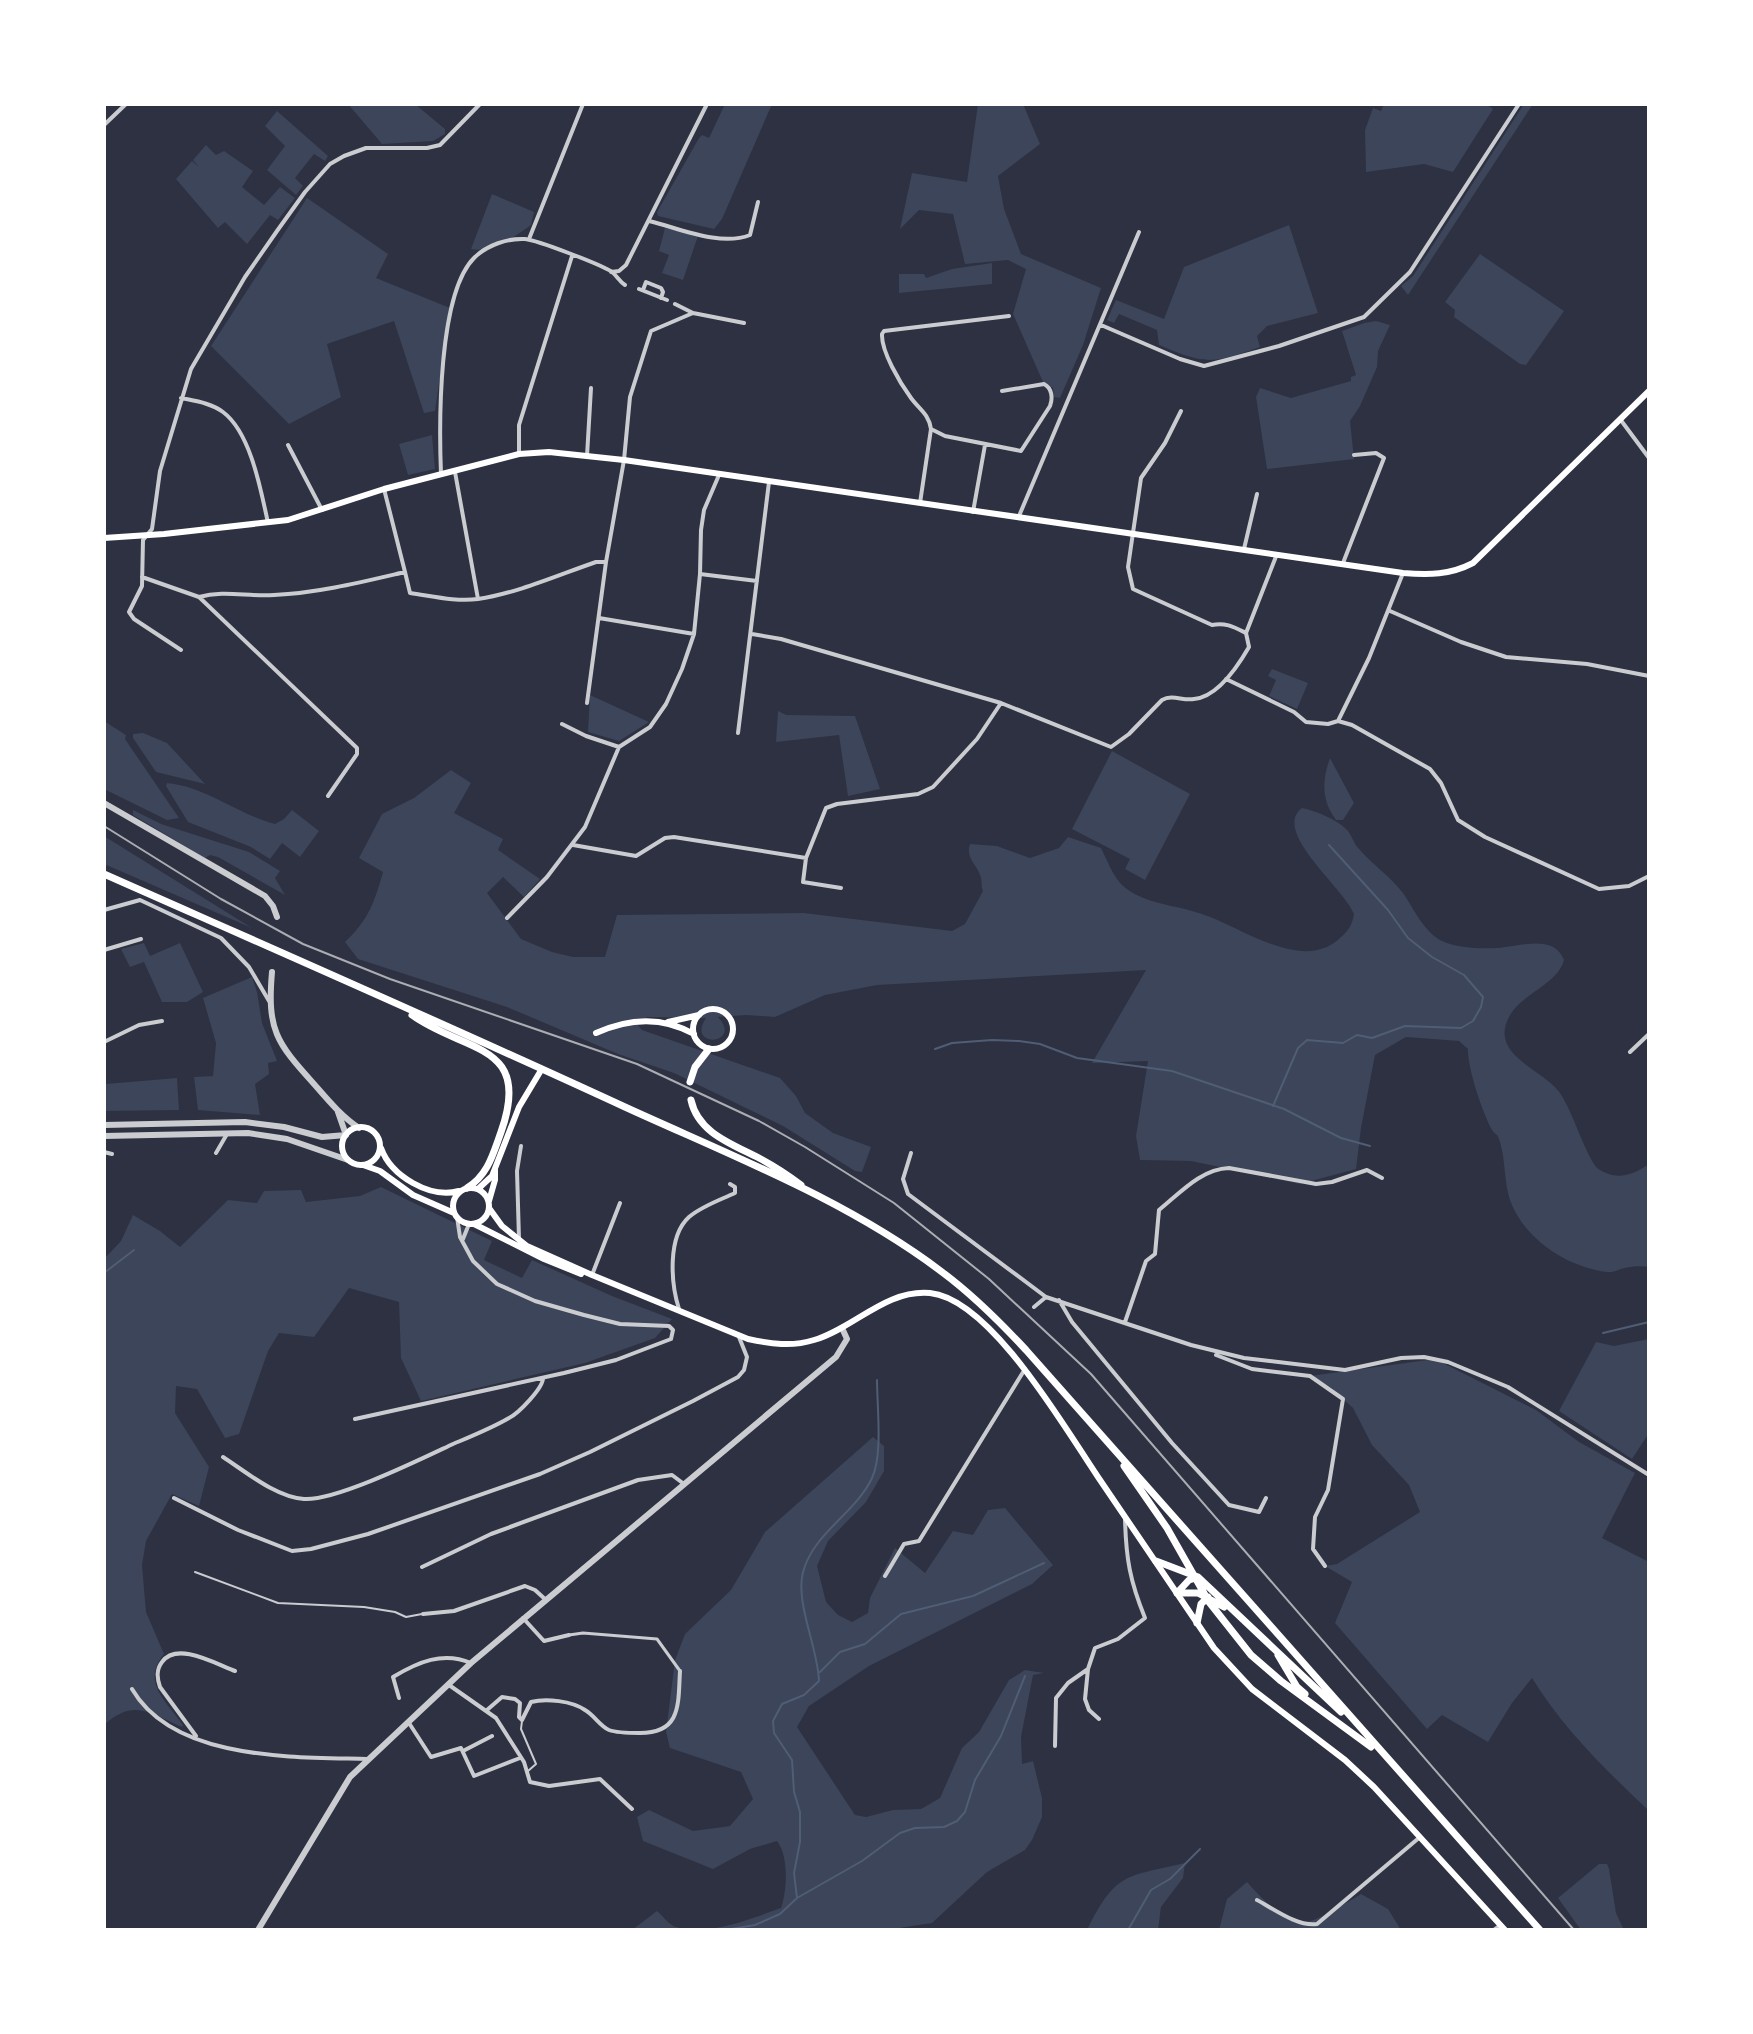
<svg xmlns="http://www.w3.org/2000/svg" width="1753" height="2034" font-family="'IBM Plex Sans',sans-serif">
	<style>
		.green { fill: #3c4559 }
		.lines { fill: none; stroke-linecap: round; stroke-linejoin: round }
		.stream { stroke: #4f5d75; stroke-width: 2 }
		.service { stroke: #caccd0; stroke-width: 2 }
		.pedestrian { stroke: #caccd0; stroke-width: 3 }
		.minor { stroke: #caccd0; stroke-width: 4 }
		.tertiary { stroke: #caccd0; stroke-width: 6 }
		.secondary { stroke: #fff; stroke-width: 6 }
		.trunk { stroke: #fff; stroke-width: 7 }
		.rail { stroke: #abadb3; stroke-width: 2 }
	</style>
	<rect width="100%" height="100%" fill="#2d3142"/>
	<path class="green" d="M348 104H415L445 129V134L433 141 382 144Z
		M725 104H772L722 219 714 229 658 216 657 212 699 138 702 135 709 138Z
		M978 104H1023L1040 144 998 176 1004 209 1021 254 1101 288 1083 345 1060 398 1054 397 1053 388 1043 382 1013 314 1026 269 1008 260 965 264 953 214 919 210 900 229 912 173 967 182Z
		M1384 104H1486L1493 109 1453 172 1424 164 1366 172 1365 130 1373 108 1381 111Z
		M1524 104H1533L1408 295 1401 286 1413 276Z
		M277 111 328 156 325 161 314 154 295 178 303 186 296 195 267 170 285 146 265 126Z
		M206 145 216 155 224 151 253 171 242 187 264 205 280 187 295 198 278 220 270 215 247 244 225 222 218 228 176 179 192 161 199 167 193 160Z
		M492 194 534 212 531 225C515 237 490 253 471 249Z
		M307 198 388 254 376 278 450 308 435 411 424 413 394 321 327 344 341 397 289 424 211 346Z
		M1289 225 1318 313 1267 326 1257 336 1260 347C1212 364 1206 365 1159 345L1157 330 1119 314 1114 323 1107 320 1116 300 1164 319 1184 267Z
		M665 228 698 236 683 280 662 273 669 255 659 251Z
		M1480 254 1564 311 1526 365 1520 364 1454 317 1455 310 1445 302Z
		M992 263V284L899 293V274H924L926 278 952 269Z
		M1376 321 1390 325 1378 351 1377 367 1360 406 1350 421 1354 459 1267 469 1256 397 1260 388 1291 398 1351 381V377L1356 375 1342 331 1364 323Z
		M432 435 435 469 408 475 399 444Z
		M1272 669 1308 683 1297 709 1269 696 1276 680 1268 676Z
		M590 695 649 722 619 741 588 732Z
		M778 711 786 715 855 716 880 789 848 796 839 735 776 742Z
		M104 721 126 735 125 739 179 818 167 820 104 789Z
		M143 733 167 743 205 784 156 772 133 738V734Z
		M1112 751 1190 794 1145 880 1125 869 1130 859 1072 829Z
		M1330 758 1354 803 1343 820H1336C1321 800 1322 780 1330 758Z
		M451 770 471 783 454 813 503 839 498 850 540 879 524 897 503 877 487 893 521 939 552 952 573 957H605L617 915 804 913 952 931 965 924 983 891C981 887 982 883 981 878 978 865 965 859 970 844L997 846 1030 858 1059 848 1068 837 1101 848C1107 860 1113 876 1122 885 1142 904 1177 905 1202 914 1240 926 1301 973 1339 939 1348 931 1352 926 1354 914 1344 888 1271 831 1302 808 1316 811 1336 819 1346 829 1352 834 1353 843 1359 849 1373 865 1390 876 1403 893 1414 909 1424 932 1442 941 1457 948 1480 949 1497 948 1518 947 1554 933 1564 960 1558 983 1525 993 1512 1012 1483 1056 1547 1069 1562 1096 1574 1116 1585 1153 1597 1168 1615 1181 1632 1176 1649 1164V1267C1641 1266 1633 1266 1625 1268 1619 1269 1614 1273 1607 1272 1562 1267 1510 1230 1506 1181 1504 1168 1504 1153 1499 1139 1497 1133 1496 1136 1492 1130 1483 1114 1467 1067 1468 1049L1459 1041 1406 1037 1375 1055 1361 1128 1356 1169 1300 1184 1191 1161 1140 1160 1136 1136 1148 1061 1092 1063 1146 970 877 985 825 995 775 1017 746 1015 718 1017C744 1045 685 1049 706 1018L647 1017 636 1023 642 1030 780 1078 796 1096 805 1113 833 1133 871 1147 862 1172 855 1171 783 1126 674 1073 618 1054 507 1007 358 959 345 942C369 919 374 903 383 872L359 858 382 814 414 798Z
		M167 783C207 787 237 814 275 824L284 819 292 810 319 831 300 857 282 843 270 859 251 847 188 822 166 786Z
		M133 810 161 824 249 852 280 871 275 878 285 895 218 857 210 855 205 858 133 815Z
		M104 836 252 928 104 864Z
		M144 943 150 956 180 943 203 992 187 1002H162L144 962 130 967 121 949Z
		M252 977 257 992 262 1023 277 1061 268 1063 269 1074 255 1084 260 1115 198 1110 194 1077 213 1076 216 1043 203 998Z
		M104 1074 106 1084 177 1078 179 1110 104 1111Z
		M381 1187 492 1241 484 1260 522 1278 532 1260 612 1296 672 1319 655 1338 585 1363 421 1401 401 1358 399 1302 349 1288 314 1337 279 1333 268 1351 239 1434 225 1438 197 1389 176 1386 175 1413 209 1467 199 1506 172 1494 146 1541 142 1565 146 1612 164 1654C141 1682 166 1701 183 1725L182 1727C149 1713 134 1698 104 1725V1259L121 1241 133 1215 160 1231 180 1247 228 1200 257 1203 264 1191 301 1190 306 1202 360 1196Z
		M1649 1339V1433L1632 1459 1559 1411 1596 1342 1614 1346Z
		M1435 1359 1536 1410 1579 1442 1635 1473 1602 1538 1649 1562V1811C1605 1769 1564 1730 1532 1678L1512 1703 1488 1742 1442 1715 1427 1729 1335 1623 1352 1582 1325 1566 1337 1564 1420 1512 1409 1485 1372 1445 1353 1408 1330 1387 1310 1376Z
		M873 1437 884 1446V1471L866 1502 828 1541 817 1566 826 1602 838 1615 852 1622 868 1613 870 1598 895 1548 925 1573 953 1531 973 1535 988 1510 1005 1508 1053 1565 1032 1584 869 1666 809 1706 797 1727 855 1815 866 1817 893 1810 921 1809 940 1798 962 1748 979 1732 1009 1680 1025 1670 1044 1673 1033 1675 1021 1737 1022 1764 1033 1761 1042 1798V1817L1032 1840 1025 1850 987 1872 932 1923 886 1930H632L657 1911C663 1916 669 1925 676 1927 710 1936 750 1919 781 1908 787 1891 789 1856 777 1841L750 1849 713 1869 643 1841 637 1817 649 1810 693 1831 730 1826 753 1799 741 1772 670 1748 666 1732 675 1660 685 1634 731 1590 765 1532Z
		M1185 1863 1183 1878 1161 1907 1158 1930H1087C1116 1872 1125 1877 1185 1863Z
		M1599 1864H1607L1609 1869 1616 1913 1624 1930H1581L1558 1898Z
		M1247 1882C1297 1937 1301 1930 1361 1894L1388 1909 1401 1930H1219L1227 1899Z"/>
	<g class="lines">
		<path class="stream" d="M935 1049 952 1043 992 1040 1019 1041 1040 1044 1077 1058 1172 1071 1284 1109 1341 1138 1370 1146
			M1273 1106 1298 1048 1307 1040 1343 1043 1357 1035 1372 1038 1405 1026 1461 1028 1473 1021 1481 1007 1483 997 1464 975 1432 957 1408 938 1388 910 1329 845
			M104 1273 134 1250
			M1603 1333 1649 1322
			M820 1672 840 1652 865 1644 901 1614 973 1596 1044 1563
			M797 1898 794 1873 800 1842V1812L794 1792 792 1760 774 1733 773 1721 782 1704 804 1695 819 1681C818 1648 795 1603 803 1572 814 1532 855 1514 872 1478 883 1455 877 1406 877 1380
			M725 1930 755 1925 780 1914 797 1898 862 1861 900 1833 915 1828 944 1827 957 1821 965 1812 975 1780 1001 1736 1025 1676
			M1128 1930 1151 1890 1170 1879 1200 1849"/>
		<path class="service" d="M195 1572 278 1603 364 1607 395 1612 406 1617 422 1614
			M522 1721 521 1729 536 1764 528 1771"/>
		<path class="pedestrian" d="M569 1635 583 1633 657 1639 680 1671"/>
		<path class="minor" d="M104 125 126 104
			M649 221C679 228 720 247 750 235L758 202
			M529 239 583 104
			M611 272 619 271 626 265 707 104
			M639 289 667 300
			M643 290 646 282 661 288 663 292 661 298
			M675 304 693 313
			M1101 325 1180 359 1204 366 1279 346 1364 317 1410 272 1519 104
			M181 398C195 401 211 403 223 412 251 433 261 491 268 523
			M1181 411 1165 443 1141 478 1128 567 1133 589 1212 625C1225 622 1234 627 1246 633
			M1620 419 1649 458
			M931 429 945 436 1021 451 1050 406C1053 398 1052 388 1044 384L1002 391
			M288 445 322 510
			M519 454V425L572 256
			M587 456 591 388
			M455 472 478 599
			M441 474C439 424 438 294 474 258 487 245 508 238 525 239 537 240 602 265 612 272 617 276 619 281 625 285
			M384 489 405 572
			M920 503 931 429C929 414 919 409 911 398 900 383 881 351 882 334L884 331 1009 316
			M973 512 985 445
			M1019 516 1139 232
			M1244 549 1257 494
			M1343 563 1384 458 1376 453 1354 455
			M1403 573 1369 658 1338 721 1352 725 1430 769 1441 783 1458 820 1485 837 1599 889 1629 886 1649 876
			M700 574 757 581
			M142 577 199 597 357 748V754L328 796
			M199 597C224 590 248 597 274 595 318 593 362 582 405 572L410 593C432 596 456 602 478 599 518 593 558 575 596 562H606
			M1390 611 1461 642 1506 657 1587 664 1649 676
			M599 618 694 634
			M752 634 781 639 1001 703 1111 747 1129 734 1162 700C1173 694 1182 701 1194 699 1218 697 1238 666 1249 647L1246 633 1277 554
			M181 650 134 619 129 612 142 586 143 540 152 529 160 471 191 369 245 277 277 231 305 192 330 164 344 156 366 148H427L440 145 480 104
			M1226 679 1294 712 1306 722 1328 724 1338 721
			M587 703 606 562 624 460 630 397 651 331 693 313 744 323
			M562 724 586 736 619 747
			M738 733 769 482
			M573 845 636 856 665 838 674 837 806 858
			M841 888 803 882 806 858 826 808 837 804 918 794 933 787 977 739 1001 703
			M104 910 140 900 221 938 249 967 269 1001
			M507 918 547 877 585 827 619 747 650 727 666 704 682 669 694 634 700 574 701 530 704 510 719 475
			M104 950 141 939
			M104 1042 139 1025 162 1021
			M1630 1052 1649 1034
			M104 1152 112 1154
			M216 1153 227 1134
			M911 1153 903 1179 908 1194 1046 1297
			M463 1239 469 1224
			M519 1239 517 1171 521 1146
			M592 1275 620 1203
			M1059 1300 1072 1322 1172 1443 1229 1505 1259 1512 1266 1498
			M1034 1307 1046 1297 1191 1345 1244 1358 1345 1370 1401 1358 1424 1357 1448 1362 1508 1387 1649 1475
			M679 1309C671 1284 667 1237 689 1217 702 1206 720 1200 735 1193V1187L730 1184
			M1125 1322 1146 1261 1155 1254 1159 1210C1180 1193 1201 1169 1229 1168L1316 1184 1332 1182 1367 1170 1382 1178
			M1216 1355 1252 1369 1310 1376 1343 1399 1328 1490 1315 1517 1313 1549 1325 1566
			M355 1419 564 1373 616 1360 671 1339 673 1330 669 1326 620 1324 584 1315 535 1301 497 1284 473 1261 460 1237 457 1217
			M223 1457C246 1472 276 1497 304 1499 336 1501 421 1459 453 1444 472 1436 492 1428 509 1418 519 1413 543 1388 543 1378
			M174 1498 238 1530 292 1551 311 1549 368 1534 540 1474 590 1452 693 1401 738 1377 744 1370 747 1357 739 1337
			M422 1567 491 1534 638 1480 672 1475 684 1484
			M885 1576 904 1544 919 1541 1025 1369
			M423 1614 454 1611 525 1586 535 1590 546 1600
			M523 1618 544 1641 569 1635
			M1088 1669 1085 1699 1089 1710 1099 1719
			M449 1685 496 1718 524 1762 530 1782 549 1786 600 1779 632 1809
			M132 1689C174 1761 294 1757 367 1759
			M399 1698 393 1677C418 1662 443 1651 471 1663
			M487 1710 502 1697 515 1699 520 1703 519 1717 522 1720 531 1702C546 1698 572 1701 585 1710 594 1715 600 1726 609 1730 617 1733 631 1733 640 1733 682 1733 678 1703 680 1671
			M409 1723 431 1757 461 1748 474 1776 520 1758
			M196 1736 160 1687C157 1678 156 1670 162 1662 177 1641 216 1664 235 1671
			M1055 1746 1056 1698 1068 1683 1088 1669 1095 1648 1118 1639 1145 1618C1130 1581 1126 1559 1125 1519
			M463 1751 492 1736
			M1257 1900C1274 1909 1298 1927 1317 1924L1420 1837
			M1494 1930 1501 1925"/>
		<path class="tertiary" d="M104 803 265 896 273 906 277 917
			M272 972C267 1030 276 1042 314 1084 328 1100 341 1116 359 1128
			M104 1125 245 1122 284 1127 322 1137 346 1135 338 1112
			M104 1136 248 1133 287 1139 348 1160
			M258 1930 350 1777 471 1663 836 1357 847 1339 842 1328"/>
		<path class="secondary" d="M104 538 164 534 288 520 384 489 519 454 549 452 624 460 1403 573C1429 575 1450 575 1473 563L1649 391
			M693 1029a20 20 0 1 1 40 0a20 20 0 1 1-40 0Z
			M668 1022 699 1015
			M596 1033C629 1018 662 1016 694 1034
			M342 1146a19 19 0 1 1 38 0a19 19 0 1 1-38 0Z
			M381 1148C391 1176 430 1199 459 1191
			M363 1165 380 1171 413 1195 454 1213
			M453 1206a18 18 0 1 1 36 0a18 18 0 1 1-36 0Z
			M478 1189 492 1176 519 1107 540 1072
			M489 1201 495 1180V1170
			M489 1208 502 1226 527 1246 592 1275 748 1339C771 1344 792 1347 814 1340 854 1328 886 1289 930 1293 991 1299 1066 1430 1098 1477 1137 1534 1175 1591 1214 1648L1252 1689 1345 1760 1374 1787 1505 1930
			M474 1224 544 1259 581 1274"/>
		<path class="trunk" d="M104 874C278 951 452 1027 625 1107 732 1156 847 1200 942 1272 973 1295 1000 1322 1026 1350L1540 1930
			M412 1015C464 1053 533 1042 501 1132 493 1154 488 1175 467 1188
			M690 1082 695 1067 709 1049
			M691 1100C698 1133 732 1144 759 1158 774 1166 788 1175 801 1185
			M1124 1466 1167 1528 1209 1602 1251 1655 1281 1681 1371 1747
			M1156 1561 1198 1577 1341 1712
			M1177 1593H1198L1224 1607
			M1177 1593 1189 1580 1196 1578
			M1197 1623 1201 1604 1208 1597
			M1278 1655 1297 1687 1305 1694"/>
		<path class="rail" d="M104 826 221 899 303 944 390 979 637 1064 759 1121 805 1147 894 1203 989 1279 1091 1374 1574 1930"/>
	</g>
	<rect width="1753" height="2034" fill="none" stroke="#ffffff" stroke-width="212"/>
</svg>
